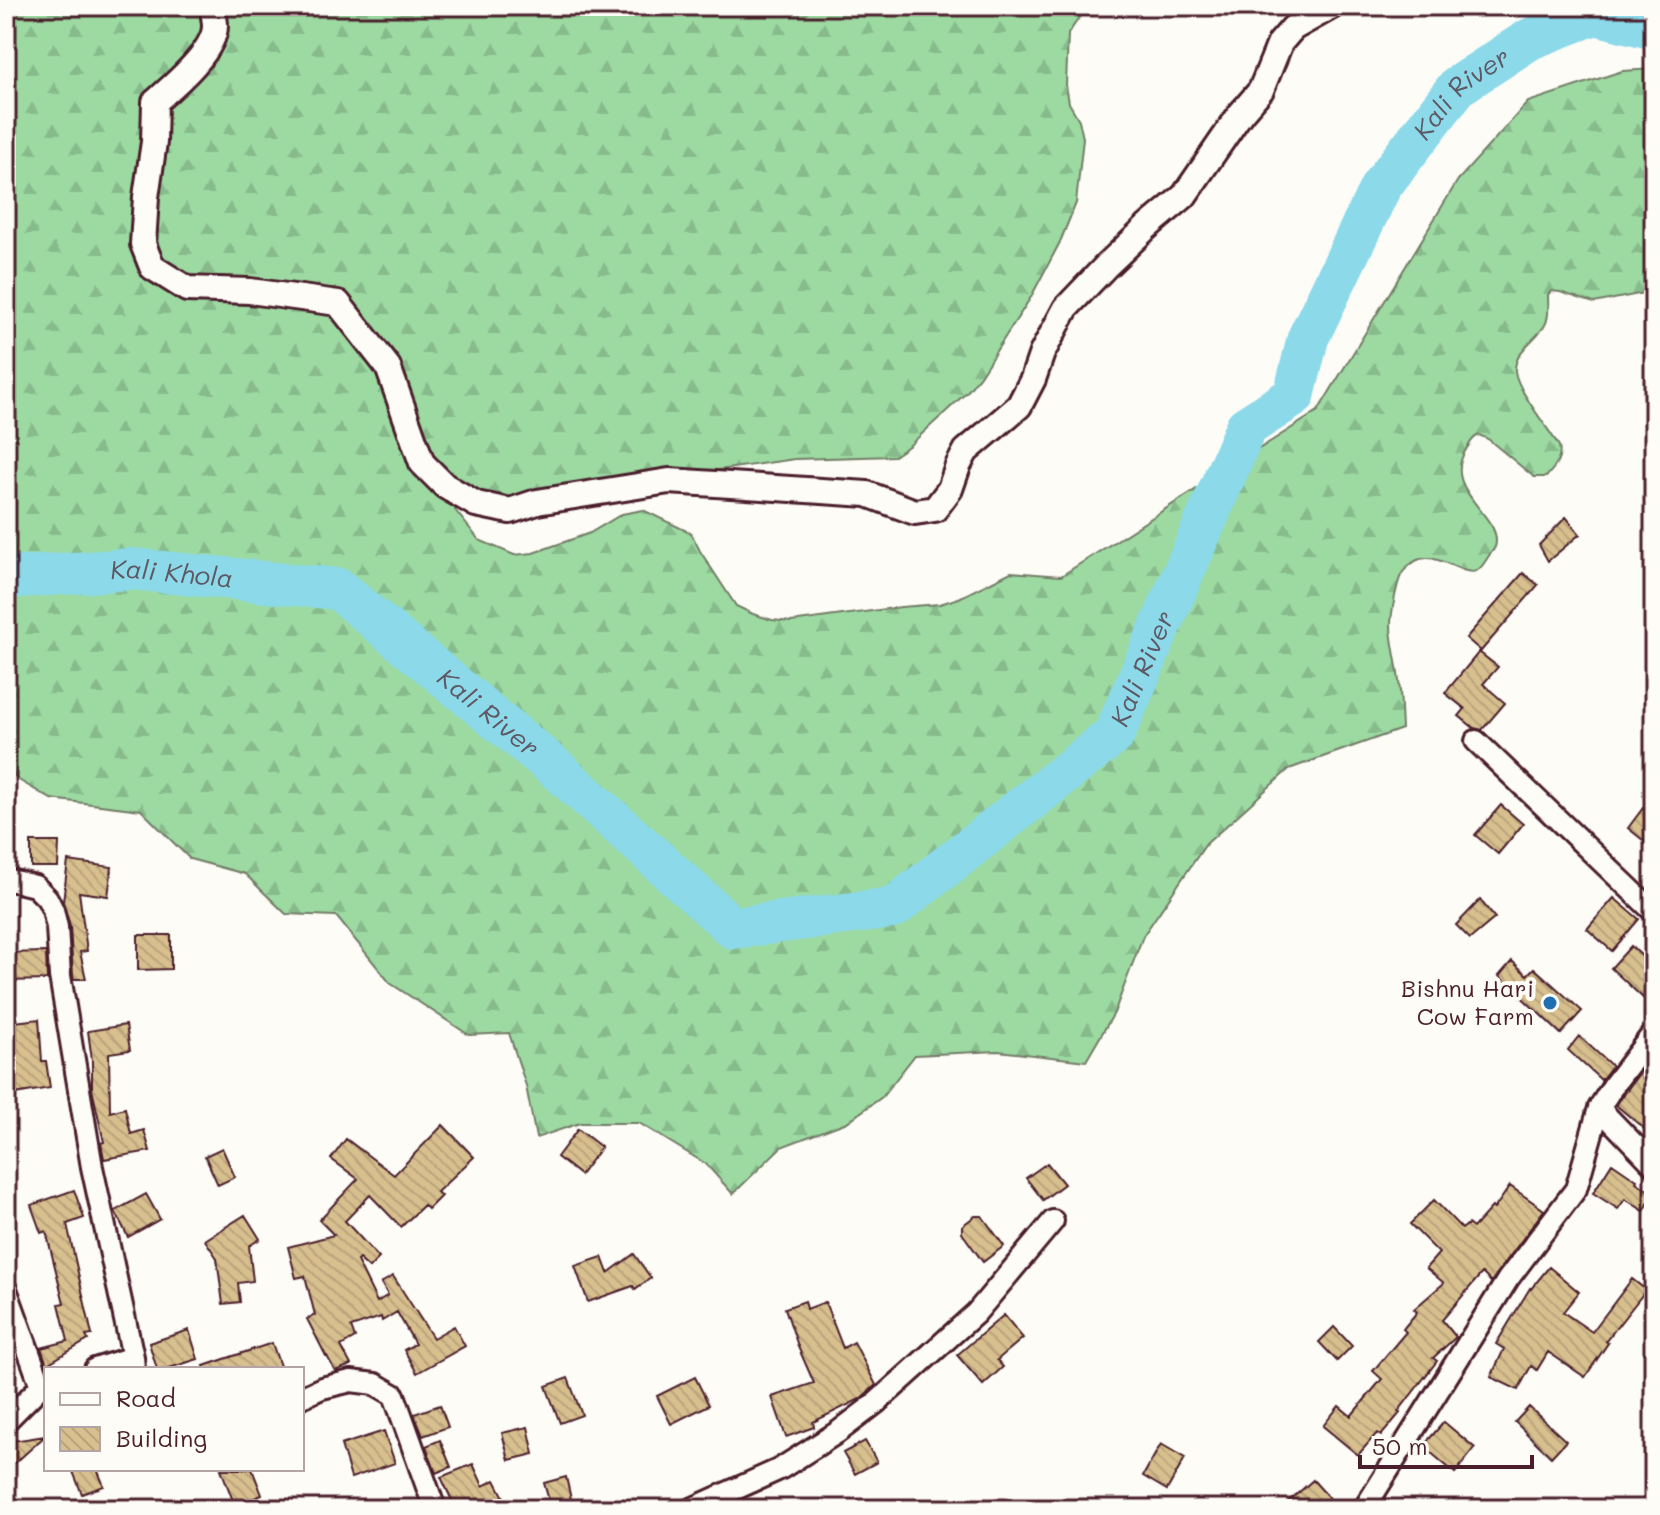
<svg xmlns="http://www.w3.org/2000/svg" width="1660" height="1515" font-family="Mali,sans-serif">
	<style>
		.forest { fill: url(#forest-firs); stroke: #737c66; stroke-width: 2 }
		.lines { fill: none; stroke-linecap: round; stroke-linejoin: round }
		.river { stroke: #8bd9e9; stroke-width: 42 }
		.building { fill: url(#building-back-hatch); stroke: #4a1f2b; stroke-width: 2 }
		.service-casing { stroke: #4a1f2b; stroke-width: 16 }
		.minor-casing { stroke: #4a1f2b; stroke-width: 26 }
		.tertiary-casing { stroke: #4a1f2b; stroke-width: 30 }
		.service { stroke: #fdfcf7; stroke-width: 10 }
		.minor { stroke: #fdfcf7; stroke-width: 20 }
		.tertiary { stroke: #fdfcf7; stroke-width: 24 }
		.poi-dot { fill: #1f6fb2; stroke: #fdfcf7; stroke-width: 3 }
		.labels { text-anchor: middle; stroke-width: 8; stroke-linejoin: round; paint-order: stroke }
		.poi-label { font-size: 24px; fill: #4a1f2b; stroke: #fdfcf7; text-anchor: end }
		.water-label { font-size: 26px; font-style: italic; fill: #5e5764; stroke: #fdfcf7 }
	</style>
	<defs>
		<pattern id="forest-firs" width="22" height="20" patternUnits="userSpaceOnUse" patternTransform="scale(2)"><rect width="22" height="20" fill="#9cdaa2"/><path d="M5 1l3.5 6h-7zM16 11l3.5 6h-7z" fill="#88bb8c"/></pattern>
		<pattern id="building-back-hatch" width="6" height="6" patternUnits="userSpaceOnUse" patternTransform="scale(2)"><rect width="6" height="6" fill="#d7bf8e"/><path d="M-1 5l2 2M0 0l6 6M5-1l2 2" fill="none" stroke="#baa47b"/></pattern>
	</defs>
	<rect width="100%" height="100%" fill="#fdfcf7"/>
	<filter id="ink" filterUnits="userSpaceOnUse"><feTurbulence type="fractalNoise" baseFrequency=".0125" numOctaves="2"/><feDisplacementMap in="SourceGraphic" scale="16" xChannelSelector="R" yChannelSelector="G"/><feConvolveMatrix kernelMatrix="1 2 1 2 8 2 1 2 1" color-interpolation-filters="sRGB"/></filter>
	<g filter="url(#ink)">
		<path class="forest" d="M6 6H1087L1068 34 1066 85 1069 103 1079 120 1083 138 1076 203 1060 242 1031 297 980 376 967 392 910 445 894 456 795 459 684 475 648 473 629 475 612 483 529 506 466 492 455 510 479 540 514 555 533 553 590 533 622 514 643 510 691 533 700 551 736 606 753 614 772 620 791 622 901 607 940 604 959 598 1011 572 1061 576 1318 411 1458 180 1528 102 1622 71 1654 69V291L1594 303 1560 292 1551 291 1548 295C1548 304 1550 317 1545 325 1536 340 1514 351 1515 371 1517 390 1548 428 1559 446 1562 460 1555 467 1546 477H1534L1488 439 1479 435C1472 438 1471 442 1467 448 1438 491 1505 516 1495 547 1493 551 1490 554 1488 557 1485 562 1481 569 1476 571 1456 577 1429 538 1403 572 1397 579 1391 615 1391 625 1391 641 1396 658 1398 674 1401 692 1401 711 1402 729L1289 769 1206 844 1143 936 1114 1013 1086 1061 998 1051 915 1055 882 1097 847 1122 781 1147 733 1194 706 1164 639 1123H580L536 1138 526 1086 509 1033 469 1035 390 983 336 916 286 914 245 874 190 859 141 810 51 799 17 779 6 764Z"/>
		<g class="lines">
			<path class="river" id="s1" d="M6 578 131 569 338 589 560 772 733 928 893 908 1114 735 1246 427 1294 396 1308 338 1381 186 1458 86 1530 39 1595 14 1654 29"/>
		</g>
		<path class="building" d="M1566 517 1580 534 1548 561 1539 545Z
			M1523 573 1538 585 1481 651 1466 638Z
			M1479 652 1498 667 1483 684 1505 703 1482 730 1474 728 1459 716 1465 709 1445 693Z
			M1501 805 1523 824 1498 854 1475 835Z
			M1643 808 1654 817V849L1628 828Z
			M31 842H59L58 867H31Z
			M68 861 112 867 108 896 79 892 87 951 80 952 86 979H74L73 975 70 926 63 902Z
			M1614 898 1639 919 1612 951 1587 929Z
			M1480 900 1495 918 1470 939 1456 925Z
			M138 935H171V969L138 970Z
			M1631 946 1654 967V986L1643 998 1611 968Z
			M46 952 47 980 6 981V953Z
			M1512 961 1527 975 1534 968 1582 1011 1561 1034 1499 976Z
			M39 1019 42 1061H46L50 1088 15 1094 6 1038V1023Z
			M126 1025 130 1050 109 1053 110 1112 125 1108 131 1134 144 1130 150 1151 104 1159 101 1143 104 1142 92 1089V1060L88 1031Z
			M1579 1036 1612 1066 1601 1080 1568 1050Z
			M1654 1059V1137L1616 1105 1638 1075Z
			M443 1125 474 1157 437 1192 441 1196 428 1209 424 1205 401 1227 370 1195 345 1221 379 1258 369 1268 359 1259 357 1261 377 1302 388 1295 381 1283 393 1276 433 1338 454 1326 465 1346 417 1373 404 1350 415 1344 397 1312 382 1321 381 1317 351 1327 355 1338 341 1346 351 1365 335 1371 327 1356H326L307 1319 315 1315 305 1276 296 1278 288 1247 334 1235 319 1220 358 1179 331 1159 346 1139 394 1175Z
			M578 1129 601 1147 580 1175 557 1157Z
			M222 1148 235 1177 218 1185 205 1156Z
			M1047 1163 1064 1184 1043 1200 1026 1178Z
			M1612 1163 1637 1180 1636 1182 1654 1194 1644 1211 1625 1199 1618 1209 1593 1193Z
			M1510 1186 1544 1210 1491 1282 1482 1273 1442 1320 1456 1337 1433 1358 1437 1361 1398 1412 1400 1413 1381 1436 1377 1433 1358 1455 1323 1426 1339 1406 1351 1416 1382 1379 1373 1371 1406 1332 1403 1329 1417 1312 1414 1309 1444 1283 1426 1268 1439 1253 1410 1224 1434 1200 1462 1229 1468 1224 1473 1228 1492 1207 1494 1209Z
			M74 1190 84 1218 67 1224 92 1335 86 1336 88 1340 47 1364 41 1348 68 1341 59 1304 64 1303 46 1231 41 1233 31 1205Z
			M146 1194 160 1219 128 1237 115 1211Z
			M245 1215 260 1239 249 1246 253 1281 238 1283 240 1302 223 1304 217 1258 205 1240Z
			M975 1216H982L1004 1246 983 1262 962 1233V1226Z
			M634 1254 651 1278 635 1289 633 1286 588 1302 575 1266 602 1257 608 1273Z
			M1549 1267 1579 1292 1563 1312 1592 1332 1632 1279 1646 1290 1606 1341 1608 1343 1585 1377 1548 1352 1537 1370 1531 1366 1518 1390 1491 1377 1504 1349 1496 1344 1530 1288 1531 1289Z
			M805 1301 807 1309 825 1302 843 1348 854 1342 876 1385 860 1399 813 1422 814 1427 786 1437 772 1397 814 1383 799 1349 785 1308Z
			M1004 1315 1023 1338 997 1360 1003 1367 983 1385 957 1355Z
			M1334 1327 1352 1346 1337 1361 1319 1342Z
			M189 1330 198 1359 166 1369H157L149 1343Z
			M272 1343 281 1369H205L204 1366Z
			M695 1377 709 1405 671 1424 657 1396Z
			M568 1378 582 1415 560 1423 546 1386Z
			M440 1405 448 1427 423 1436 414 1414Z
			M1529 1407 1566 1441 1551 1457 1515 1422Z
			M1444 1422 1475 1448 1455 1473 1423 1446Z
			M528 1427 534 1454 509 1460 502 1433Z
			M384 1431 395 1463 351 1478 341 1445Z
			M45 1436 14 1464 12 1459 8 1456 6 1442Z
			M440 1440 451 1467 436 1473 426 1446Z
			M865 1441 877 1462 855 1474 843 1453Z
			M1161 1444 1185 1458 1167 1490 1143 1476Z
			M473 1464 483 1486 495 1480 510 1509H456L441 1477Z
			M72 1469H97L104 1486 82 1494Z
			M221 1469H252L262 1495 235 1506Z
			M566 1477 571 1499 550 1504 544 1483Z
			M1313 1480 1339 1509H1280Z"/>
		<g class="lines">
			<defs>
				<path id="service" d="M6 1464 7 1509"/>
				<path id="minor" d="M1476 741 1654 912
					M6 879 35 886 47 898 53 910 57 927 60 976 92 1167 133 1357 134 1369
					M1599 1108 1654 1165
					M6 1289 41 1386
					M95 1369 133 1357
					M302 1397 322 1388 351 1381 375 1384 394 1395 435 1509
					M6 1421 41 1386 46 1385
					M691 1509 780 1469 838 1432 876 1403 976 1313 1053 1221
					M1364 1509 1508 1279 1576 1189 1599 1108 1615 1083 1654 1032"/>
				<path id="tertiary" d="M212 6C213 12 215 19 215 26 215 51 173 86 155 102L154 142 146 197 143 244 152 267 187 289 250 291 338 303 388 367 422 463 445 486 476 504 510 511 537 502 669 481 867 494 915 512 935 509 950 489 958 466 966 451 1019 406 1033 379 1042 353 1066 308 1107 265 1147 227 1184 196 1241 113 1261 90 1280 43 1293 28 1332 6"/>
			</defs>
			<use href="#service" class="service-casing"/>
			<use href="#minor" class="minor-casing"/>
			<use href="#tertiary" class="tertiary-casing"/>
			<use href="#service" class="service"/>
			<use href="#minor" class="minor"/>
			<use href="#tertiary" class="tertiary"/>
		</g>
	</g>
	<circle class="poi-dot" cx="1550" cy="1003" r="8"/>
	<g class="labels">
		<g class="poi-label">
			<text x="1534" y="997">Bishnu Hari<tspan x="1534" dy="28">Cow Farm</tspan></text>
		</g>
		<g class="water-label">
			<text dy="9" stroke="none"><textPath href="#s1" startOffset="2040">Kali River</textPath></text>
			<text dy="9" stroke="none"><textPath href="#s1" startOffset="166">Kali Khola</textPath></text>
			<text dy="9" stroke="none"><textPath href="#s1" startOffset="1368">Kali River</textPath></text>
			<text dy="9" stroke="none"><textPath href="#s1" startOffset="528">Kali River</textPath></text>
		</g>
	</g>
	<rect width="1660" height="1515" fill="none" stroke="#fdfcf7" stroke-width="32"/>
	<rect x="16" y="16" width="1628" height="1483" fill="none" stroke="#4a1f2b" stroke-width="3" filter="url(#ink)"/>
	<rect x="44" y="1367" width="260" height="104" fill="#fdfcf7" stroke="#b5a4a5" stroke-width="2"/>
	<rect x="60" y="1393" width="40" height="12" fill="#fdfcf7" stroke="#b5a4a5" stroke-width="2"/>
	<text x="116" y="1407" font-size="24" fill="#4a1f2b">Road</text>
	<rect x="60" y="1427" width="40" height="24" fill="url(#building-back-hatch)" stroke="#b5a4a5" stroke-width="2"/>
	<text x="116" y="1447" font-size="24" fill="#4a1f2b">Building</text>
	<path d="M1360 1455v12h172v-12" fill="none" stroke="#4a1f2b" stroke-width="4"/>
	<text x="1372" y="1455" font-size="24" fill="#4a1f2b" stroke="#fdfcf7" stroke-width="6" paint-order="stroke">50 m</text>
</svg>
